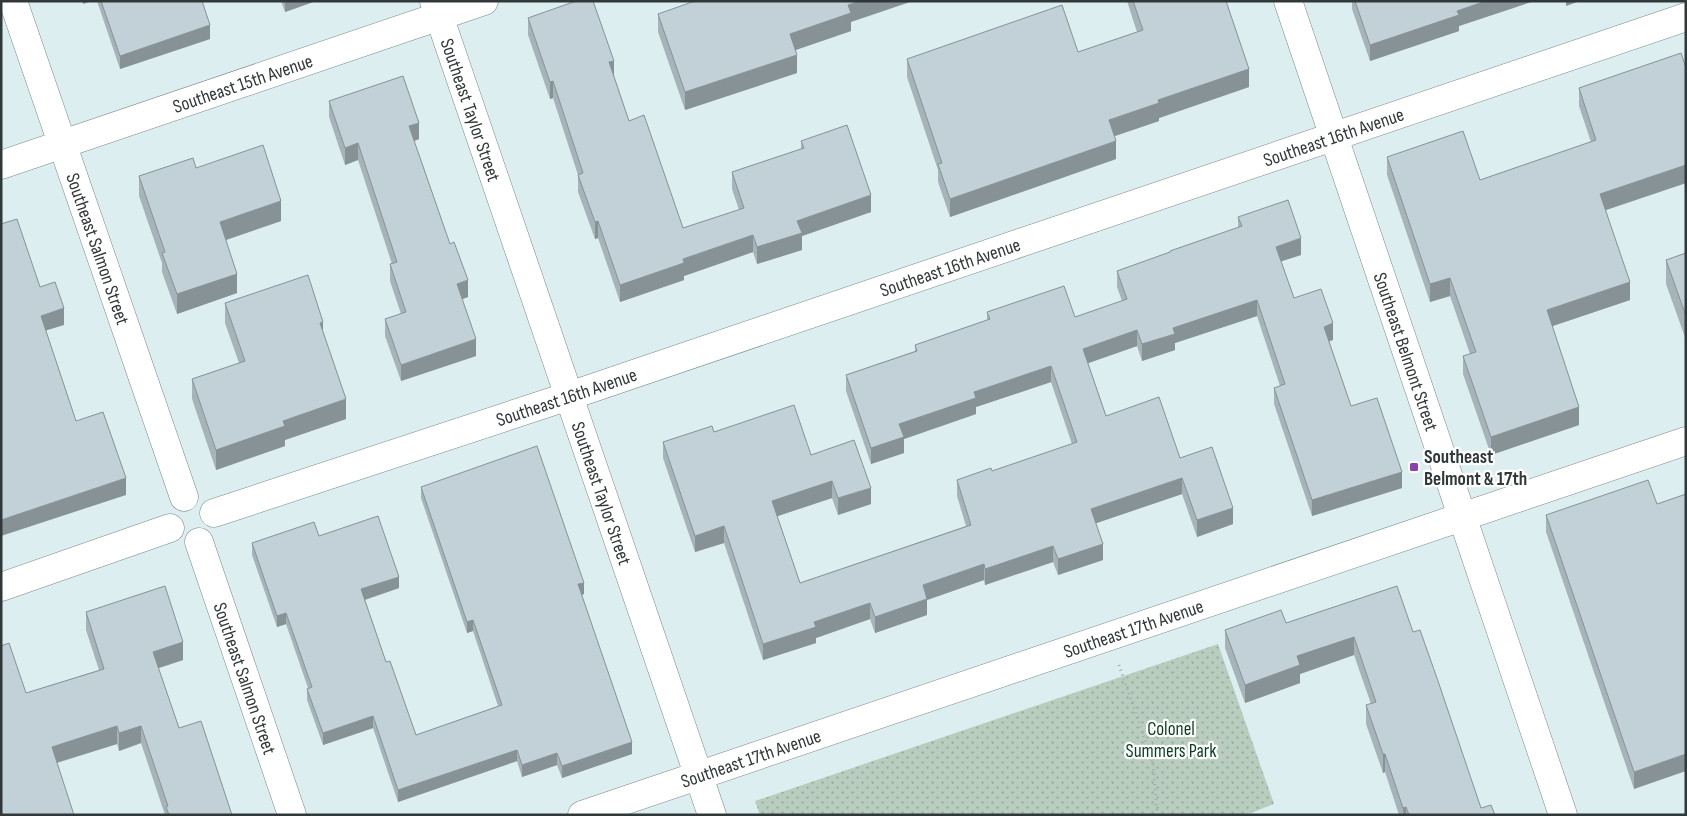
<svg xmlns="http://www.w3.org/2000/svg" width="1687" height="816" font-family="'Sofia Sans Condensed',sans-serif">
	<style>
		.park { fill: url(#park-dots) }
		.lines { fill: none; stroke-linecap: round; stroke-linejoin: round }
		.minor-casing { stroke: #788889; stroke-width: 29 }
		.secondary-casing { stroke: #788889; stroke-width: 29 }
		.path { stroke: #9fadae; stroke-width: 3; stroke-dasharray: 1 4; stroke-linecap: butt }
		.minor { stroke: #fff; stroke-width: 28 }
		.secondary { stroke: #fff; stroke-width: 28 }
		.wall { fill: #a6b4b9 }
		.shaded-wall { fill: #879296 }
		.building { fill: #c1d1d7; stroke: #879296 }
		.poi-dot { fill: #903fae; stroke: #fff; stroke-width: 2 }
		.labels { text-anchor: middle; stroke-width: 4.5; stroke-linejoin: round; paint-order: stroke }
		.street-label { font-size: 19px; fill: #313839; stroke: #fff }
		.poi-label { font-size: 19px; font-weight: bold; fill: #313839; stroke: #fff; text-anchor: start }
		.park-label { font-size: 19px; fill: #0c3e21; stroke: #fff }
	</style>
	<defs>
		<pattern id="park-dots" width="8" height="8" patternUnits="userSpaceOnUse" patternTransform="scale(1.25)"><rect width="8" height="8" fill="#b8cdbd"/><path d="M2 2h.1M6 6h.1" fill="none" stroke="#96a79b" stroke-width="1.8" stroke-linecap="round"/></pattern>
	</defs>
	<rect width="100%" height="100%" fill="#dceeef"/>
	<path class="park" d="M1218 644 1274 804 1246 815H760L755 801Z"/>
	<g class="lines">
		<defs>
			<g id="minor">
				<path id="s1" d="M13 1 184 497"/>
				<path id="s2" d="M434 1 712 815"/>
				<path id="s3" d="M1 165 484 1"/>
				<path id="s4" d="M214 513 569 396 1686 17"/>
				<path id="s5" d="M199 542 292 815"/>
				<path d="M1 587 170 528"/>
				<path id="s6" d="M582 815 1686 441"/>
			</g>
			<g id="secondary">
				<path id="s7" d="M1288 1 1563 815"/>
			</g>
		</defs>
		<use href="#minor" class="minor-casing"/>
		<use href="#secondary" class="secondary-casing"/>
		<path class="path" d="M1119 665 1153 763 1157 815"/>
		<use href="#minor" class="minor"/>
		<use href="#secondary" class="secondary"/>
	</g>
	<path class="wall" d="M97 1H202L210 39 120 69Z
		M281 1H316L285 12Z
		M1127 1H1226L1249 87 1159 118V121L1115 136 1116 159 950 217 938 182V170L907 77V59L1078 52 1137 32Z
		M1352 1H1534L1459 26V31L1370 61 1352 9Z
		M658 14 851 22V31L795 50 797 73 685 110 658 32Z
		M528 18 614 76 629 121 683 228 739 210 732 189V172L801 149V141L871 212 802 236V250L757 264 753 252 684 276V280L620 302 598 238 595 239 578 192V175L553 98 550 99 528 35Z
		M1686 68V183L1606 210 1630 300 1552 326 1579 425 1491 455 1463 374V356L1470 354 1450 296 1430 302 1387 175V157L1480 180 1591 142 1579 106V88Z
		M329 101 419 139 414 141 468 297 462 299 476 356 401 381 385 336V319L401 314 390 281V264H392L358 160 345 165 329 117Z
		M196 168 281 221 226 240 237 293 177 314 162 272V263L139 196V176Z
		M1238 217 1301 255 1281 261 1294 298 1333 340 1329 341 1351 406 1402 488 1312 516 1274 404V388L1280 386 1257 316 1175 343V350L1142 361 1137 346 1088 363 1106 416 1180 458 1233 524 1197 537 1182 494 1096 523 1103 560 1058 575 1053 562 985 585 984 580 927 600V615L875 633 870 619 816 638V643L763 660 724 543 695 552 663 458V442L714 432 811 455 871 504 838 515 832 498 777 516 800 583 966 526 957 496V480L992 471 1072 444 1051 382 976 407V414L904 439V453L871 464 846 391V375L915 351V345L987 320V312L1075 317 1122 301 1117 287V271L1170 253V251L1238 228Z
		M1686 253V340L1666 284V260Z
		M225 303 323 332 346 419 285 440V446L216 470 192 399V379L239 363 225 323Z
		M421 487 584 594 582 595 632 754 562 778 557 765 522 777 517 761 398 802 373 728 323 745 307 700V689L308 688 286 624 277 627 252 555V543L319 536 399 588 365 600 386 662 416 735 498 706 473 631 467 633 421 498Z
		M1657 504 1634 789 1546 532V515Z
		M86 612 183 660 158 668 179 728 232 815H165L141 743 119 751 117 744 57 763 26 693 99 670 86 630Z
		M1286 623 1413 632 1481 808 1495 815H1399L1385 772 1383 773 1366 724V705L1371 704 1354 655 1300 674V683L1245 703 1225 648V630Z"/>
	<path class="shaded-wall" d="M83 1H92L83 4Z
		M285 1H316L285 12Z
		M860 1H913L851 22V31L790 52V34L848 5Z
		M1486 1H1534L1459 26V31L1370 61V45L1457 11Z
		M1566 1H1580L1566 6Z
		M210 25V39L120 69V56Z
		M797 55V73L685 110V92Z
		M614 61V78L609 62Z
		M1249 69V87L1159 118V121L1109 138V120L1158 100Z
		M553 81V98L550 99V82Z
		M419 123V139L409 143V126Z
		M1116 141V159L950 217V199Z
		M358 143V160L345 165V148Z
		M1686 165V183L1600 212V194Z
		M871 195V212L802 236V250L757 264V247L797 221Z
		M281 201V221L220 242V222Z
		M598 221V238L595 239V222Z
		M753 235V252L684 276V280L620 302V285L683 259Z
		M1301 238V255L1276 263V247Z
		M237 274V293L177 314V294Z
		M1450 278V296L1430 302V284Z
		M468 280V297L457 301V284Z
		M1630 282V300L1547 328V310Z
		M1257 300V316L1175 343V350L1142 361V344L1173 328Z
		M64 308V325L41 332V316Z
		M323 322V342L320 323Z
		M1333 323V340L1324 343V327Z
		M1137 330V346L1083 365V349Z
		M476 339V356L401 381V365Z
		M1051 366V382L976 407V414L904 439V453L871 464V448L899 424 974 392Z
		M346 399V419L285 440V446L216 470V450L283 421Z
		M1579 407V425L1491 455V437Z
		M1402 472V488L1312 516V500Z
		M126 478V495L1 536V520Z
		M1182 478V494L1091 525V509Z
		M832 481V498L772 518V501Z
		M871 488V504L838 515V498Z
		M1233 508V524L1197 537V520Z
		M724 526V543L695 552V536Z
		M1103 544V560L1058 575V559Z
		M1053 546V562L985 585V569Z
		M984 564V580L927 600V615L875 633V617L923 585Z
		M399 577V588L361 601V589Z
		M584 583V594L578 596V584Z
		M870 603V619L816 638V643L763 660V644L814 622Z
		M286 613V624L277 627V616Z
		M473 620V631L467 633V622Z
		M1354 637V655L1300 674V683L1245 703V685L1297 656Z
		M183 642V660L153 670V652Z
		M373 716V728L323 745V733Z
		M117 726V744L52 764V747Z
		M141 726V743L119 751V733Z
		M632 742V754L562 778V766Z
		M517 750V761L398 802V790Z
		M557 753V765L522 777V765Z
		M1383 754H1385V772L1383 773Z
		M1686 754V771L1634 789V772Z
		M1406 807V815H1403V808Z"/>
	<path class="building" d="M101 1H202L210 25 120 56Z
		M576 1H593L614 61 609 62 629 121 644 115 683 228 744 208 732 172 804 148 801 141 847 125 871 195 797 221 802 233 757 247 753 235 683 259 684 263 620 285 598 221 595 222 578 175 583 173 553 81 550 82 528 18Z
		M695 1H860L848 5 851 13 790 34 797 55 685 92 658 14Z
		M1133 1H1226L1249 69 1158 100 1159 103 1109 120 1116 141 950 199 938 164 942 163 907 59 1062 5 1078 52 1143 30Z
		M1355 1H1486L1457 11 1459 15 1370 45Z
		M1681 53 1686 68V165L1600 194 1630 282 1547 310 1579 407 1491 437 1463 356 1476 352 1450 278 1430 284 1387 157 1463 131 1480 180 1596 140 1579 88Z
		M403 76 419 123 409 126 450 244 454 242 468 280 457 284 476 339 401 365 385 319 406 312 390 264 397 262 358 143 345 148 329 101Z
		M263 145 281 201 220 222 237 274 177 294 162 253 165 252 139 176 193 158 196 168Z
		M1288 200 1301 238 1276 247 1294 298 1321 289 1333 323 1324 327 1351 406 1377 398 1402 472 1312 500 1274 388 1285 384 1257 300 1173 328 1175 334 1142 344 1137 330 1083 349 1106 416 1159 397 1180 458 1212 447 1233 508 1197 520 1182 478 1091 509 1103 544 1058 559 1053 546 985 569 984 564 923 585 927 599 875 617 870 603 814 622 816 627 763 644 724 526 695 536 663 442 712 426 714 432 794 405 811 455 854 440 871 488 838 498 832 481 772 501 800 583 971 525 957 480 991 468 992 471 1077 442 1051 366 974 392 976 398 899 424 904 437 871 448 846 375 917 351 915 345 990 319 987 312 1064 286 1075 317 1127 299 1117 271 1170 252V251L1242 226 1238 217Z
		M17 219 40 287 55 282 64 308 41 316 76 421 103 412 126 478 1 520V224Z
		M1686 253V316L1666 260Z
		M308 275 323 322 320 323 346 399 283 421 285 426 216 450 192 379 245 361 225 303Z
		M537 446 584 583 578 584 632 742 562 766 557 753 522 765 517 750 398 790 373 716 323 733 307 689 312 687 286 613 277 616 252 543 314 522 319 536 378 516 399 577 361 589 386 662 390 661 416 735 502 705 473 620 467 622 421 487Z
		M1648 480 1657 504 1686 494V754L1634 772 1546 515Z
		M165 586 183 642 153 652 179 728 201 721 232 815H169L166 807 168 806 141 726 119 733 117 726 52 747 74 815H1V646L9 643 26 693 104 669 86 612Z
		M1397 586 1413 632 1420 630 1438 681 1481 808 1491 805 1495 815H1409L1406 807 1403 808 1385 754H1383L1366 705 1376 702 1354 637 1297 656 1300 665 1245 685 1225 630 1281 610 1286 623Z"/>
	<rect class="poi-dot" x="1409" y="462" width="10" height="10" rx="2.5"/>
	<g class="labels">
		<g class="street-label">
			<text dy="7" stroke="none"><textPath href="#s3" startOffset="255">Southeast 15th Avenue</textPath></text>
			<text dy="7" stroke="none"><textPath href="#s2" startOffset="115">Southeast Taylor Street</textPath></text>
			<text dy="7" stroke="none"><textPath href="#s4" startOffset="1181">Southeast 16th Avenue</textPath></text>
			<text dy="7" stroke="none"><textPath href="#s1" startOffset="262">Southeast Salmon Street</textPath></text>
			<text dy="7" stroke="none"><textPath href="#s4" startOffset="776">Southeast 16th Avenue</textPath></text>
			<text dy="7" stroke="none"><textPath href="#s7" startOffset="370">Southeast Belmont Street</textPath></text>
			<text dy="7" stroke="none"><textPath href="#s4" startOffset="371">Southeast 16th Avenue</textPath></text>
			<text dy="7" stroke="none"><textPath href="#s2" startOffset="520">Southeast Taylor Street</textPath></text>
			<text dy="7" stroke="none"><textPath href="#s6" startOffset="582">Southeast 17th Avenue</textPath></text>
			<text dy="7" stroke="none"><textPath href="#s5" startOffset="144">Southeast Salmon Street</textPath></text>
			<text dy="7" stroke="none"><textPath href="#s6" startOffset="178">Southeast 17th Avenue</textPath></text>
		</g>
		<g class="poi-label">
			<text x="1424" y="463">Southeast<tspan x="1424" dy="22">Belmont &amp; 17th</tspan></text>
		</g>
		<g class="park-label">
			<text x="1171" y="735">Colonel<tspan x="1171" dy="22">Summers Park</tspan></text>
		</g>
	</g>
	<rect width="1687" height="816" fill="none" stroke="#313839" stroke-width="5"/>
</svg>
